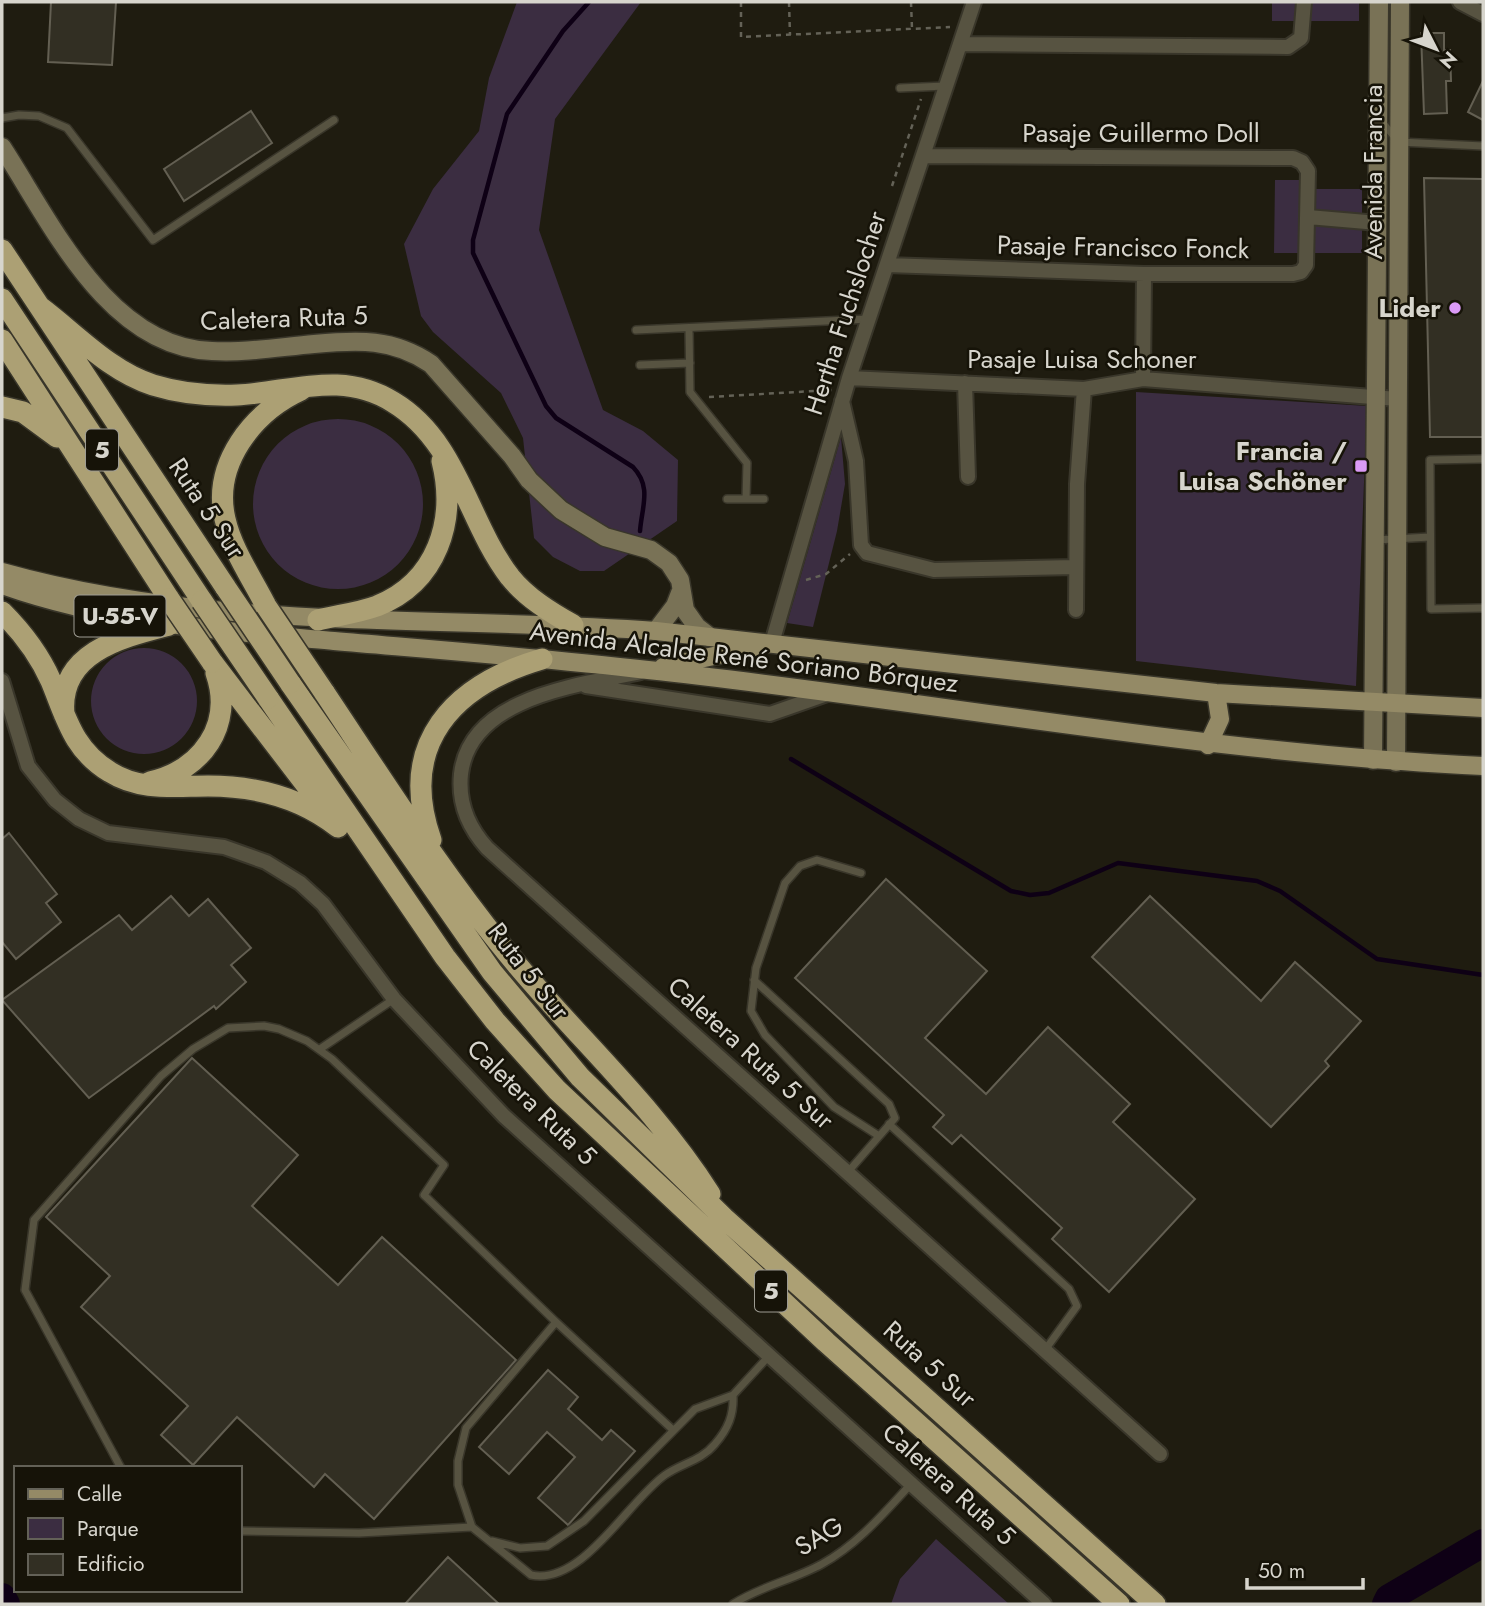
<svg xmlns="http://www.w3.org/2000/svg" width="1485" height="1606" font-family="Jost,sans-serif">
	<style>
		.green { fill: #3b2d41 }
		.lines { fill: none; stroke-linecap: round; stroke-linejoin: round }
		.stream { stroke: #0e0015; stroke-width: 4.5 }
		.river { stroke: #0e0015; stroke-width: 28 }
		.building { fill: #322f23; stroke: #635f52; stroke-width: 2 }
		.lane-casing { stroke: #39362a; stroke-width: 10 }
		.street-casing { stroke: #39362a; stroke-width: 18 }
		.secondary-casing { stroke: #39362a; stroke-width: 21 }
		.primary-casing { stroke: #39362a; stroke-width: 21 }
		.highway-casing { stroke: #39362a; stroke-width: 24 }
		.path { stroke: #646257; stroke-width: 2.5; stroke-dasharray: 5 5; stroke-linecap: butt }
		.lane { stroke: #575341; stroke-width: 7 }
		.street { stroke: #575341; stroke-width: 14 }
		.secondary { stroke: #797256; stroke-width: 18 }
		.primary { stroke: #948a66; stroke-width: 18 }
		.highway { stroke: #aca074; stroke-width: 21 }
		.highway-bridge-casing { stroke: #39362a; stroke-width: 24; stroke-linecap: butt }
		.highway-bridge { stroke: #aca074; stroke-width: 21 }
		.poi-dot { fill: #db9af6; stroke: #161308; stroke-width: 2.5 }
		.labels { text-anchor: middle; stroke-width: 5; stroke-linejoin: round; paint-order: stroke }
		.shield { fill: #161308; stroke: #9d9b92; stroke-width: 2 }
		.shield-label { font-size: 24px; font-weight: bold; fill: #d7d5cd }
		.street-label { font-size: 26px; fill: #d7d5cd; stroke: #161308 }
		.poi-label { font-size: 26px; font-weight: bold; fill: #d7d5cd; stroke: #161308; text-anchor: end }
	</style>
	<rect width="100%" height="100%" fill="#1f1c10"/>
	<path class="green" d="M517 2H641L555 119 539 230 603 410 643 431 678 460 677 521 604 571H580L553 557 534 538 523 438 501 393 433 332 421 316 404 244 433 189 479 131 489 78Z
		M1272 2H1359V21H1272Z
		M1275 180H1299L1308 189H1362V253H1274Z
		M1136 392 1367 406 1356 686 1136 661Z
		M253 504a85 85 0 1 1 170 0a85 85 0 1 1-170 0Z
		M841 437 845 484 837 531 813 627 787 623Z
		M91 701a53 53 0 1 1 106 0a53 53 0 1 1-106 0Z
		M936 1539 1009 1604H891L900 1579Z"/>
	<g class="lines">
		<path class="stream" d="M589 2 563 31 507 114 473 240V253L546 406 556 418 633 467C652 487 642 506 640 531
			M791 759 1011 891 1030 895 1049 893 1118 863 1257 881 1280 891 1377 959 1483 975"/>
		<path class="river" d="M2 1597 6 1604
			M1386 1604 1389 1598 1483 1543"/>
	</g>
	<path class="building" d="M51 2H116L112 65 48 62Z
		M1421 33H1444V50H1450L1451 81H1446L1447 113 1424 114Z
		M1483 81V120L1468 112Z
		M251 111 272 143 184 201 164 169Z
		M1424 178 1483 179V437H1430Z
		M9 833 57 894 46 903 61 922 16 959 2 942V839Z
		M886 879 987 971 925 1038 986 1094 1048 1027 1130 1104 1113 1122 1195 1199 1109 1292 1052 1239 1062 1228 961 1135 952 1144 933 1127 944 1115 795 978Z
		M171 896 189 916 208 899 251 948 231 965 246 982 216 1009 214 1006 89 1098 2 1000 119 915 132 930Z
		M1150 896 1261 1001 1295 962 1361 1021 1325 1061 1329 1066 1271 1127 1092 957Z
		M192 1058 298 1155 252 1206 338 1285 382 1237 516 1360 374 1519 325 1474 314 1487 237 1417 193 1465 161 1435 188 1406 81 1307 110 1276 46 1217Z
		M548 1370 578 1397 568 1409 602 1440 611 1430 635 1451 568 1525 538 1498 575 1457 547 1432 509 1474 479 1447Z
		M448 1557 499 1604H405Z"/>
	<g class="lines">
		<defs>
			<path id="lane" d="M900 88 945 86
				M2 118 19 115 39 116 67 128 153 240 334 120
				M1381 121 1399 142 1483 146
				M689 328 690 392 747 463 746 499
				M636 330 869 319
				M640 365 690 363
				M1483 459 1430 460 1431 609 1483 608
				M727 499H764
				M1376 540 1430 537
				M861 873 817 860 800 866 785 883 756 968 751 1011 765 1035 834 1107 879 1136
				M754 980 889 1104 895 1118 847 1173
				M320 1049 394 999
				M889 1124 1069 1289 1077 1306 1045 1350
				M556 1322 673 1430
				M121 1468 25 1290 34 1220 161 1076 193 1049 228 1028 264 1026 279 1029 307 1041 332 1059 444 1165 424 1195 556 1322 466 1428 458 1461V1485L472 1527 531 1575C582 1586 628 1501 665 1475 682 1463 701 1461 715 1444 728 1429 734 1415 733 1395
				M240 1531 359 1533 472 1527
				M492 1541 520 1548 547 1546 584 1521 695 1409 733 1395 768 1357
				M733 1604C761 1586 793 1580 822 1564 858 1544 884 1513 911 1484"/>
			<path id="street" d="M1460 2 1483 14
				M960 44 1288 47 1301 38 1304 2
				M1308 217 1378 223
				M887 265 1144 274H1293L1301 272 1306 265 1308 171 1302 162 1293 158 923 156
				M849 378 1084 389 1143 379 1398 399
				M1143 379 1144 274
				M965 383 968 477
				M842 401 856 461 861 545 867 553 934 570 1075 567
				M1076 610 1077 484 1084 389
				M772 643 849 378 974 2
				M641 672C581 685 470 696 461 774 458 803 468 827 487 848L1160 1454
				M2 681 28 766 55 800 79 819 108 833 224 847 266 862 300 883 323 904 394 999 504 1116 1044 1604
				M586 686 770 714 830 693"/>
			<path id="secondary" d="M2 147C51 222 108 348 212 351 246 353 280 347 314 344 358 340 393 338 431 364L512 456 529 480 561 510 605 537 651 550 669 563 680 580 685 610 697 627 710 637
				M656 631 675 606 680 593
				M1373 760 1379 2
				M1396 762 1400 2"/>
			<path id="primary" d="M2 572C215 632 438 615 656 631L1216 693 1483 708
				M2 585C109 623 222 631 334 641 439 650 544 658 648 670 927 700 1203 753 1483 766
				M663 667 755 647
				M1208 745 1220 719 1216 693"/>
			<path id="highway" d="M2 250 226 588
				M2 299 202 601
				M40 307C76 334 109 371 153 385 179 393 210 396 237 395 292 392 342 370 393 402 458 441 467 521 510 577 527 598 550 612 573 625
				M2 340 169 599
				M2 407 23 412 57 437
				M266 606C252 578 232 550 225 519 212 464 253 412 301 390
				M2 612C22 632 39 654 51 681 66 717 73 750 110 772 140 791 174 786 208 786 256 786 300 797 338 827
				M318 620C338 615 358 613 377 606 437 582 457 521 442 461
				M212 662 327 812
				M290 683 492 972 580 1077 724 1218 1155 1604
				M324 692C386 785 446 880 518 966 582 1042 657 1110 710 1194
				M268 698 445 957 495 1021 557 1090 826 1342 1119 1604
				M64 714C58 652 123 637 169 625
				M150 782C202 770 234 725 216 673
				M431 840C397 744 453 685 542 659"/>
		</defs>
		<use href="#lane" class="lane-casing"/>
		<use href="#street" class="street-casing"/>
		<use href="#secondary" class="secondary-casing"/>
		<use href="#primary" class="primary-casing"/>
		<use href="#highway" class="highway-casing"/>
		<path class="path" d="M741 2V37L950 27
			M789 2 790 35
			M911 2 912 29
			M892 186 921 99
			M709 397 832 390
			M806 580 826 574 850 554"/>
		<use href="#lane" class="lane"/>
		<use href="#street" class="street"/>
		<use href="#secondary" class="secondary"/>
		<use href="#primary" class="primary"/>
		<use href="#highway" class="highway"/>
		<defs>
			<path id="highway-bridge" d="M226 588 290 683
				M169 599 212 662
				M202 601 268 698
				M266 606 324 692"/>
		</defs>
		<use href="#highway-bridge" class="highway-bridge-casing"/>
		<use href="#highway-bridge" class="highway-bridge"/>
	</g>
	<g class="poi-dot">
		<circle cx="1455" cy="308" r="7"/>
		<rect x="1354" y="459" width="14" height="14" rx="3.5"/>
	</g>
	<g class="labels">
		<g class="shield">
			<rect x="86" y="429.5" width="32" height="41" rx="5"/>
			<rect x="74.5" y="595.5" width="91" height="41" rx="5"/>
			<rect x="755" y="1270.5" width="32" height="41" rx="5"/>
		</g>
		<g class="shield-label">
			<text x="102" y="458">5</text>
			<text x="120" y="624">U-55-V</text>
			<text x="771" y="1299">5</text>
		</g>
		<g class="street-label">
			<text x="1141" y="142">Pasaje Guillermo Doll</text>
			<text transform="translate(1373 172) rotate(-90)" y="9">Avenida Francia</text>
			<text transform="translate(1123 247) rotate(1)" y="9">Pasaje Francisco Fonck</text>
			<text transform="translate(845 313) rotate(-72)" y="9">Hertha Fuchslocher</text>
			<text transform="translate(284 318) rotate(-2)" y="9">Caletera Ruta 5</text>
			<text x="1082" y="368">Pasaje Luisa Schoner</text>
			<text transform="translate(207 508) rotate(56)" y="9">Ruta 5 Sur</text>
			<text transform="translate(744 657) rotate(7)" y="9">Avenida Alcalde René Soriano Bórquez</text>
			<text transform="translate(529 971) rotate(52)" y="9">Ruta 5 Sur</text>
			<text transform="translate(751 1053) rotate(42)" y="9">Caletera Ruta 5 Sur</text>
			<text transform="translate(532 1102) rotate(44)" y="9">Caletera Ruta 5</text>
			<text transform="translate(930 1364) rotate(42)" y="9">Ruta 5 Sur</text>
			<text transform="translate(949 1484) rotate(42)" y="9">Caletera Ruta 5</text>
			<text transform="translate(819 1536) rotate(-31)" y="9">SAG</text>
		</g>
		<g class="poi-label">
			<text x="1441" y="317">Lider</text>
			<text x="1347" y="460">Francia /<tspan x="1347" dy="30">Luisa Schöner</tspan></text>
		</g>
	</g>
	<rect width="1485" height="1606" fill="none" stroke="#d7d5cd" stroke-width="7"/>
	<rect x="14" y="1466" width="228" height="126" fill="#161308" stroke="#636157" stroke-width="2"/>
	<rect x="28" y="1489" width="35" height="10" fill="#948a66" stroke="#636157" stroke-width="2"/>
	<text x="77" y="1501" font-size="21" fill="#d7d5cd">Calle</text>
	<rect x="28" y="1518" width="35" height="21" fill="#3b2d41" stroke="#636157" stroke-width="2"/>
	<text x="77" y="1536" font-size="21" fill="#d7d5cd">Parque</text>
	<rect x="28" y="1554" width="35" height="21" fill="#322f23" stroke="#636157" stroke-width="2"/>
	<text x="77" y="1571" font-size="21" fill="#d7d5cd">Edificio</text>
	<g transform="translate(1436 49) rotate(132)" stroke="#161308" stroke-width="5" paint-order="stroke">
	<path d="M0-5L12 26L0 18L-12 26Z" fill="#d7d5cd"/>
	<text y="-10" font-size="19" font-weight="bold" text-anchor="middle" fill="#d7d5cd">N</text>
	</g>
	<path d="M1247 1578v10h116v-10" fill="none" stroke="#d7d5cd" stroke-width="3.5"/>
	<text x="1258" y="1578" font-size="21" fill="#d7d5cd" stroke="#161308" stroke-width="5" paint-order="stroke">50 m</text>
</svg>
